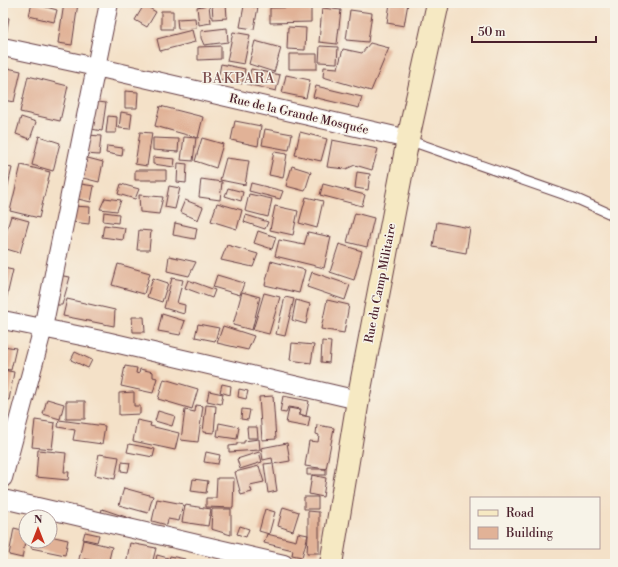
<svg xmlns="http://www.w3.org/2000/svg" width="618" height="567" font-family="'Libre Bodoni',serif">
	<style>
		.building { fill: #e1b297 }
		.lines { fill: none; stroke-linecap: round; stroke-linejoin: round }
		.lane-casing { stroke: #643c43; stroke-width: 11 }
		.street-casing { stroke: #643c43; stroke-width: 20 }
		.secondary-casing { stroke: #643c43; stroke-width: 24 }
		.lane { stroke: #fff; stroke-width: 9 }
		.street { stroke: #fff; stroke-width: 18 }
		.secondary { stroke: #f6e9c3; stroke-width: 22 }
		.labels { text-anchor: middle; stroke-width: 3; stroke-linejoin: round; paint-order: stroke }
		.street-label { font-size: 12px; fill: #4a1f2b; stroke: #f7f3e8 }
		.quarter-label { font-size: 14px; letter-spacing: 1px; fill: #7f5251; stroke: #f7f3e8 }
	</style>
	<rect width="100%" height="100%" fill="#f7f3e8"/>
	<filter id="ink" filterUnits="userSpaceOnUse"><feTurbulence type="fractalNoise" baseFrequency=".025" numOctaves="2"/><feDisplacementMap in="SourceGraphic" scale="8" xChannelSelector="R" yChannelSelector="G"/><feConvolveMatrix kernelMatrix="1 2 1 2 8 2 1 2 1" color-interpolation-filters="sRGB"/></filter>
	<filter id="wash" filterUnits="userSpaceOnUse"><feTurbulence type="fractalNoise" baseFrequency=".012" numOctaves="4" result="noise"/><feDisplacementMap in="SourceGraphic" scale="16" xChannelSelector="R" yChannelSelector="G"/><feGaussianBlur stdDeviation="0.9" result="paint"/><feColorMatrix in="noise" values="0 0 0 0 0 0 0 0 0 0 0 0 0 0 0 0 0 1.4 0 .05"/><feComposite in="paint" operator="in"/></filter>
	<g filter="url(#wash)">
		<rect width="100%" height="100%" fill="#f4e1c8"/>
		<g id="blocks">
			<path class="building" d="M32 3 57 10 54 22 29 16Z
				M43 3H56V5L43 4Z
				M64 3H78L72 45 58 43Z
				M113 3H130L129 7Z
				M212 3H226L227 18 213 19Z
				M390 3H408L404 26 387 23Z
				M144 5 156 12 147 27 135 20Z
				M209 5 211 23 199 25 197 7Z
				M244 6 258 7 254 29 240 27Z
				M311 7V22L270 23V8Z
				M322 8 341 10 337 44 319 42Z
				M350 10 372 13 368 42 346 40Z
				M161 11H173V29H161Z
				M3 17 9 18 6 35H3Z
				M195 18 196 28 178 29 177 19Z
				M288 27 306 28 305 50 287 49Z
				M227 28 228 42 204 45 201 38V31Z
				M192 30 195 42 160 51 157 39Z
				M233 32 250 35 244 64 227 61Z
				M255 41 281 48 274 72 249 64Z
				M370 43 389 48 371 91 323 77 324 67 338 68 343 49 362 53Z
				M221 46V59L198 60V47Z
				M320 46 338 47 337 63 319 62Z
				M289 54H317V69H289Z
				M221 64 245 69 242 84 218 79Z
				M3 67 21 71 14 102 3 100Z
				M251 69 280 75 276 91 247 84Z
				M286 75 310 80 306 98 282 93Z
				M28 76 68 86 60 121 20 112Z
				M316 86 362 97 359 108 313 97Z
				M125 91 138 92 137 108H125Z
				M91 101 106 103 102 131 86 128Z
				M160 106 203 117 198 138 155 126Z
				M121 112 132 114 130 129 119 128Z
				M108 116 117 117 116 133H106Z
				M21 117 36 122 30 139 16 134Z
				M235 121 261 126 258 146 231 140Z
				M265 129 292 134 289 150 262 145Z
				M140 132 152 133 147 166 135 164Z
				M300 132 327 139 321 161 295 155Z
				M88 135 101 136 99 155 85 154Z
				M39 136 60 143 53 171 32 165Z
				M184 137 196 138 193 161 181 160Z
				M153 138 179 139 178 152 153 150Z
				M202 138 223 144 216 168 195 161Z
				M332 140 378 149 372 170 355 165 346 169 327 167Z
				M107 146 123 148 122 156 106 153Z
				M274 152 287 154 283 178 269 175Z
				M84 157 103 162 99 182 79 177Z
				M153 157 175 159 174 167 153 164Z
				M226 158 249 161 245 185 220 180Z
				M178 163 187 164 186 183 177 182Z
				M21 165 50 172 39 218 10 211Z
				M3 166 12 168 4 202H3Z
				M292 166 311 172 305 191 286 186Z
				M135 170H166V180H135Z
				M357 172 370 174 368 190 355 188Z
				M201 179 222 182 220 200 199 197Z
				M251 183 283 191 280 199 249 191Z
				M81 184 94 186 91 202 78 199Z
				M121 184 139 189 135 199 118 194Z
				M323 184 365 195 362 206 320 195Z
				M169 186 180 188 175 209 165 207Z
				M228 188 243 192 241 201 225 196Z
				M249 194 272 199 268 217 245 211Z
				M139 195 163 197 159 214 140 212Z
				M306 197 323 201 317 228 299 223Z
				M105 198 121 200 117 211 100 209Z
				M185 200 203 207 198 220 180 212Z
				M217 203 242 210 237 229 211 221Z
				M73 206 90 207 89 224 72 222Z
				M275 206 298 211 293 235 270 230Z
				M104 212 119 214 118 223 103 221Z
				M355 213 374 218 367 247 347 242Z
				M246 215 268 222 265 229 244 222Z
				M11 216 29 221 20 253 3 248V242Z
				M437 222 470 228 466 253 433 247Z
				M175 223 197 228 195 239 173 235Z
				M104 225 125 228 123 240 102 237Z
				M139 230 151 231 149 250H137Z
				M258 231 276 237 272 249 254 243Z
				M308 232 331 237 324 268 275 256 279 240 304 245Z
				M339 244 362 251 354 280 330 272Z
				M227 245 258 254 253 267 221 260Z
				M169 256 196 262 189 276 167 271Z
				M271 261 305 270 299 293 265 285Z
				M118 264 150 273 144 294 112 285Z
				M3 268 13 270 6 300H3Z
				M312 272 350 285 345 300 307 287Z
				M57 275 70 277 62 305H51Z
				M217 275 244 283 240 295 213 287Z
				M153 278 168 283 162 302 147 297Z
				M172 278 183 280 177 303 185 305 184 314 164 308Z
				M188 280 215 290 212 298 185 288Z
				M242 292 260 297 252 330 233 325Z
				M264 293 280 297 269 334 253 330Z
				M285 297 294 299 285 336 276 334Z
				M67 299 115 310 114 326 63 316Z
				M296 300 310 304 306 324 292 320Z
				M327 300 349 305 344 333 321 329Z
				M162 314 185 321 180 335 158 331Z
				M132 317H144L145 332H133Z
				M198 324 219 328 215 341 195 337Z
				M223 326 254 336 248 350 217 343Z
				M322 341 331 342 329 363 321 362Z
				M292 343 314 345 311 363 290 360Z
				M3 346 16 348 11 370 3 369Z
				M75 352 92 360 88 368 71 360Z
				M125 366 137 368 136 373 139 374 140 369 153 372V377L157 378 153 393 121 386Z
				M3 370 14 372 9 400 3 399Z
				M164 379 198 389 192 409 158 399Z
				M222 384 231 386 230 395 220 392Z
				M239 389 248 391 246 399 238 397Z
				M209 391 223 394 221 404 207 401Z
				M134 392V406H140V414L119 415V393Z
				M273 396 276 439 262 440 259 397Z
				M283 396 309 401 306 416 300 414 301 409 288 407 286 413 280 412Z
				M47 399 64 404 60 419 43 414Z
				M66 401H85V419H66Z
				M3 402H7L5 416H3Z
				M196 405 203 406 198 442 181 440 185 410 195 412Z
				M206 405 216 406 214 433 203 432Z
				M289 408 300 410 299 415 310 417 308 427 286 423Z
				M242 409 250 410 248 420 241 419Z
				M158 411 175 416 172 426 155 421Z
				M35 420 55 423 52 449 32 447Z
				M59 420 105 426 102 444 73 440 75 430 58 427Z
				M137 420 151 423 150 426 179 433 175 450 133 441Z
				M219 423 239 427 237 439 217 436Z
				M317 425 334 428 326 469 305 466 309 441 318 442 319 435 316 434Z
				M247 427H257L258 438H248Z
				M259 439 260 450 229 452V446L237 445V443H244V441Z
				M287 443 290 461 273 464 277 491 268 493 264 464 273 463 272 458 263 460 261 448Z
				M129 444 155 449 153 457 127 452Z
				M38 450 66 453 64 472H69L68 480 36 477Z
				M206 452 220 455 218 464 204 462Z
				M259 452 262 462 240 469 237 459Z
				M99 454 119 457 115 479 95 475Z
				M122 462 130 463 128 472 121 471Z
				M259 466 264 482 250 485 252 492 241 495 235 472Z
				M307 469H326V475H307Z
				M312 475 326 478 323 497 309 494Z
				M217 478H234L233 508 206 507V498H216Z
				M193 479 208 481 206 493 191 491Z
				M124 488 153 496 148 513 119 505Z
				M304 497H318V509H304Z
				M157 499 183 504 179 521 168 519 167 525 152 521Z
				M185 505 211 509 208 526 182 522Z
				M283 507 299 512 293 531 278 526Z
				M102 509 132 519 130 524 101 514Z
				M212 509H231V535L211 529Z
				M265 509 275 512 269 534 259 531Z
				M308 511 319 512V553H307L308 535 302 557 292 555 293 550 264 543 267 534 296 541 298 533 308 535Z
				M240 526 249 529 246 537 237 534Z
				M14 528 26 531V537L22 558 9 555Z
				M85 532 99 535 97 542 83 539Z
				M50 536 68 540 65 555 31 548 33 541H50Z
				M83 540 112 547 108 564 84 559 83 564H78Z
				M130 543 156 548 152 564H126Z
				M157 555 168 558 167 564H155Z
				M170 556 185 559 184 564H168Z"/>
		</g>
	</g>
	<g filter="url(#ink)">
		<use href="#blocks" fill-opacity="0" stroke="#643c43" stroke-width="1"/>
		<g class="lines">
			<defs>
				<path id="lane" d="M408 140 577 199 615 216"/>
				<path id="street" d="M3 47 96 67 408 139
					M3 320 106 341 358 400
					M3 478 43 328 109 3
					M3 499 284 564"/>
				<path id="secondary" d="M331 564 358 400 408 139 438 3"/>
			</defs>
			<use href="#lane" class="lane-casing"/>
			<use href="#street" class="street-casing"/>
			<use href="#secondary" class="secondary-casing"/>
			<use href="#lane" class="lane"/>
			<use href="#street" class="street"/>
			<use href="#secondary" class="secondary"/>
		</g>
	</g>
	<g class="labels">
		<g class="street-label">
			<text transform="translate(299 114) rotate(13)" y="4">Rue de la Grande Mosquée</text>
			<text transform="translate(380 283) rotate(-79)" y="4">Rue du Camp Militaire</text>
		</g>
		<g class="quarter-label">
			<text x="239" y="83">BAKPARA</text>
		</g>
	</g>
	<rect width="618" height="567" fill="none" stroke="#f7f3e8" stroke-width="16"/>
	<rect x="470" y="497" width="130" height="52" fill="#f7f3e8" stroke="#b29e9c"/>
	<rect x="478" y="510" width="20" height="6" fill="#f6e9c3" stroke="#b29e9c"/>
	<text x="506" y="517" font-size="12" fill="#4a1f2b">Road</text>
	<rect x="478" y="527" width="20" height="12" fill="#e1b297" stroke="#b29e9c"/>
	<text x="506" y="537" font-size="12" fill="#4a1f2b">Building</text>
	<g transform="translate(38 529)"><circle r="19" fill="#f7f3e8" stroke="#b29e9c"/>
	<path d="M0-3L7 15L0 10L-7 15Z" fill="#c8321e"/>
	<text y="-6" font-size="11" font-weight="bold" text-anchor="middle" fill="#4a1f2b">N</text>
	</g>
	<path d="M472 36v6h124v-6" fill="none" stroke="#4a1f2b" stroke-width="2"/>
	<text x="478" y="36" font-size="12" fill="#4a1f2b" stroke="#f7f3e8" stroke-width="3" paint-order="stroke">50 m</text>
</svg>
